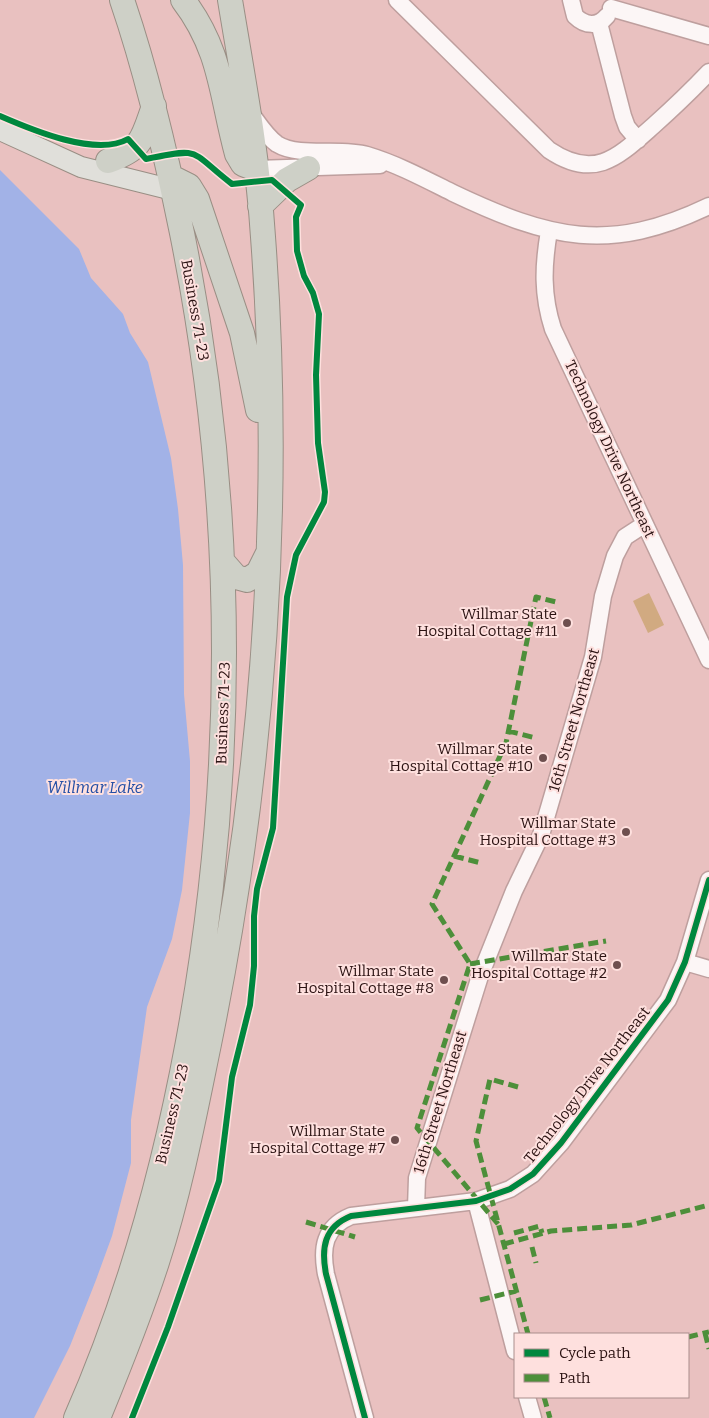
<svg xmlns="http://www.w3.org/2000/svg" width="709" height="1418" font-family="Bitter,serif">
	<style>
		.green { fill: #d1aa81 }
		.water { fill: #a2b2e7 }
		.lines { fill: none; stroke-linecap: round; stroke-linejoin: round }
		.minor-casing { stroke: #be9f9e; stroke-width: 19 }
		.major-casing { stroke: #998e84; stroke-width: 22 }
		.highway-casing { stroke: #998e84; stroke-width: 26 }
		.minor { stroke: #fcf6f6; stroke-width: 16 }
		.major { stroke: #e0dfda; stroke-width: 20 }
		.highway { stroke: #ced0c7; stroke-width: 24 }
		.quiet { stroke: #4d8f3a; stroke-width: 5; stroke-dasharray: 10 5; stroke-linecap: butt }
		.cycleway-casing { stroke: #fee0de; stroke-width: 9 }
		.cycleway { stroke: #00873e; stroke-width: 6 }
		.poi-dot { fill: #6e4f4f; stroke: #fee0de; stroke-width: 2 }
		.labels { text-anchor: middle; stroke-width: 4; stroke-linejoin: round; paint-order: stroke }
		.street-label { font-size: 15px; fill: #2b1212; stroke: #fee0de }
		.poi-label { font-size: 15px; fill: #2b1212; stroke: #fee0de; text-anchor: end }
		.water-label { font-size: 16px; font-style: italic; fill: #234ea5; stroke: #fee0de }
	</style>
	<rect width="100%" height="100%" fill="#e9c1c0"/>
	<path class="green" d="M649 593 664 625 648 633 633 601Z"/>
	<path class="water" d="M0 170 79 249 91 278 123 314 130 333 148 362 171 458 178 509 183 565 184 694 190 761V813L182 890 172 939 147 1007 131 1120V1163L112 1236 96 1280 70 1346 34 1418H0Z"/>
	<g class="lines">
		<defs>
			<path id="minor" d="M397 0 549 150C595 181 618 157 653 126 672 109 691 91 709 72
				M571 0 575 16C585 26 598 27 607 16
				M611 8 709 36
				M599 23 623 116 627 127 638 140
				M250 112C258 123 266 136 277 144 300 158 340 147 367 155 397 164 425 179 453 193 550 239 609 254 709 206
				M256 169 380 165
				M549 231C543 266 542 295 553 329L709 660
				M685 962 709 969
				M476 1201 515 1351
				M416 1208 417 1178 480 976 514 891 541 835 593 657 603 596 615 556 625 537 645 524
				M527 1397 533 1418
				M365 1418 326 1274C321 1248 324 1227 351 1216L476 1201 510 1189 533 1174 561 1143 668 1000 685 962 709 880"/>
			<path id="major" d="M0 130 81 167 173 190"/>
			<path id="highway" d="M183 0C222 51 221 96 237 154L243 164 256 169
				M108 161C143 148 142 140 154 106
				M171 177 189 186 197 199 242 333 258 410
				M260 206 287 180 308 168
				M222 561 236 577 247 580 258 573 268 553
				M76 1418C129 1298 164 1171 188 1042 238 771 236 502 182 233 166 154 148 76 122 0
				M98 1418C119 1367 140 1315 157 1262 180 1191 194 1117 209 1044 263 779 283 506 263 237 258 157 243 79 230 0"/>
		</defs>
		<use href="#minor" class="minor-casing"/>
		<use href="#major" class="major-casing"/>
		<use href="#highway" class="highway-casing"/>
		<use href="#minor" class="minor"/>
		<use href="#major" class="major"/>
		<use href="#highway" class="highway"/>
		<path class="quiet" d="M508 731 536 738
			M454 856 481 863
			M470 964 606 941
			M518 1087 490 1079 476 1141 528 1334
			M306 1222 355 1237
			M498 1224 417 1128 470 964 432 904 506 743 536 597 560 603
			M514 1233 540 1226 542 1233
			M504 1244 551 1231 631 1225 709 1205
			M532 1247 536 1263
			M480 1300 516 1291
			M705 1333 709 1349
			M688 1337 709 1332
			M544 1397 550 1418"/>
		<defs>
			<path id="cycleway" d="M0 116C32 130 96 157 128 139L146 159C203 147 189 151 232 184L272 180 301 205 296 217 297 251 304 276 313 293 319 314 316 375 318 443 325 492 324 502 296 555 287 597 273 828 257 889 254 916V966L250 1005 232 1077 219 1181 168 1327 132 1418
				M365 1418 326 1274C321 1248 324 1227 351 1216L476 1201 510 1189 533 1174 561 1143 668 1000 685 962 709 880"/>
		</defs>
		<use href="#cycleway" class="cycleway-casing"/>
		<use href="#cycleway" class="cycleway"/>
	</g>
	<g class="poi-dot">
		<circle cx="567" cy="623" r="5"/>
		<circle cx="543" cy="758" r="5"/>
		<circle cx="626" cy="832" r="5"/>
		<circle cx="617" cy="965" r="5"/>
		<circle cx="444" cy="980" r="5"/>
		<circle cx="395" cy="1140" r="5"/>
	</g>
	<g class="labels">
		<g class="street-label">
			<text transform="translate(195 310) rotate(80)" y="5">Business 71-23</text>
			<text transform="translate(610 449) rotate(65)" y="5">Technology Drive Northeast</text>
			<text transform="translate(223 713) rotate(-88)" y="5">Business 71-23</text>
			<text transform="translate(574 720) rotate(-74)" y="5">16th Street Northeast</text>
			<text transform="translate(587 1085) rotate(-52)" y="5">Technology Drive Northeast</text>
			<text transform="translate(440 1102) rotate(-73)" y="5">16th Street Northeast</text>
			<text transform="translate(172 1114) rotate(-77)" y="5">Business 71-23</text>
		</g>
		<g class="poi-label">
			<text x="557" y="619">Willmar State<tspan x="557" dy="17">Hospital Cottage #11</tspan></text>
			<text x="533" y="754">Willmar State<tspan x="533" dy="17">Hospital Cottage #10</tspan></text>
			<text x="616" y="828">Willmar State<tspan x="616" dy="17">Hospital Cottage #3</tspan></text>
			<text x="607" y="961">Willmar State<tspan x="607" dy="17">Hospital Cottage #2</tspan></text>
			<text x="434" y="976">Willmar State<tspan x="434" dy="17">Hospital Cottage #8</tspan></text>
			<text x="385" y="1136">Willmar State<tspan x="385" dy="17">Hospital Cottage #7</tspan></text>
		</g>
		<g class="water-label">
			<text x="95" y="793">Willmar Lake</text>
		</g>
	</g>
	<rect x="514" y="1333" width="175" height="65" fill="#fee0de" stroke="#aa8e8c"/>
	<rect x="524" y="1349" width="25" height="8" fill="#00873e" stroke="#aa8e8c"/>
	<text x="559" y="1358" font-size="15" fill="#2b1212">Cycle path</text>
	<rect x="524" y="1374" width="25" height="8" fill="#4d8f3a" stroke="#aa8e8c"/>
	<text x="559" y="1383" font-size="15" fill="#2b1212">Path</text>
</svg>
